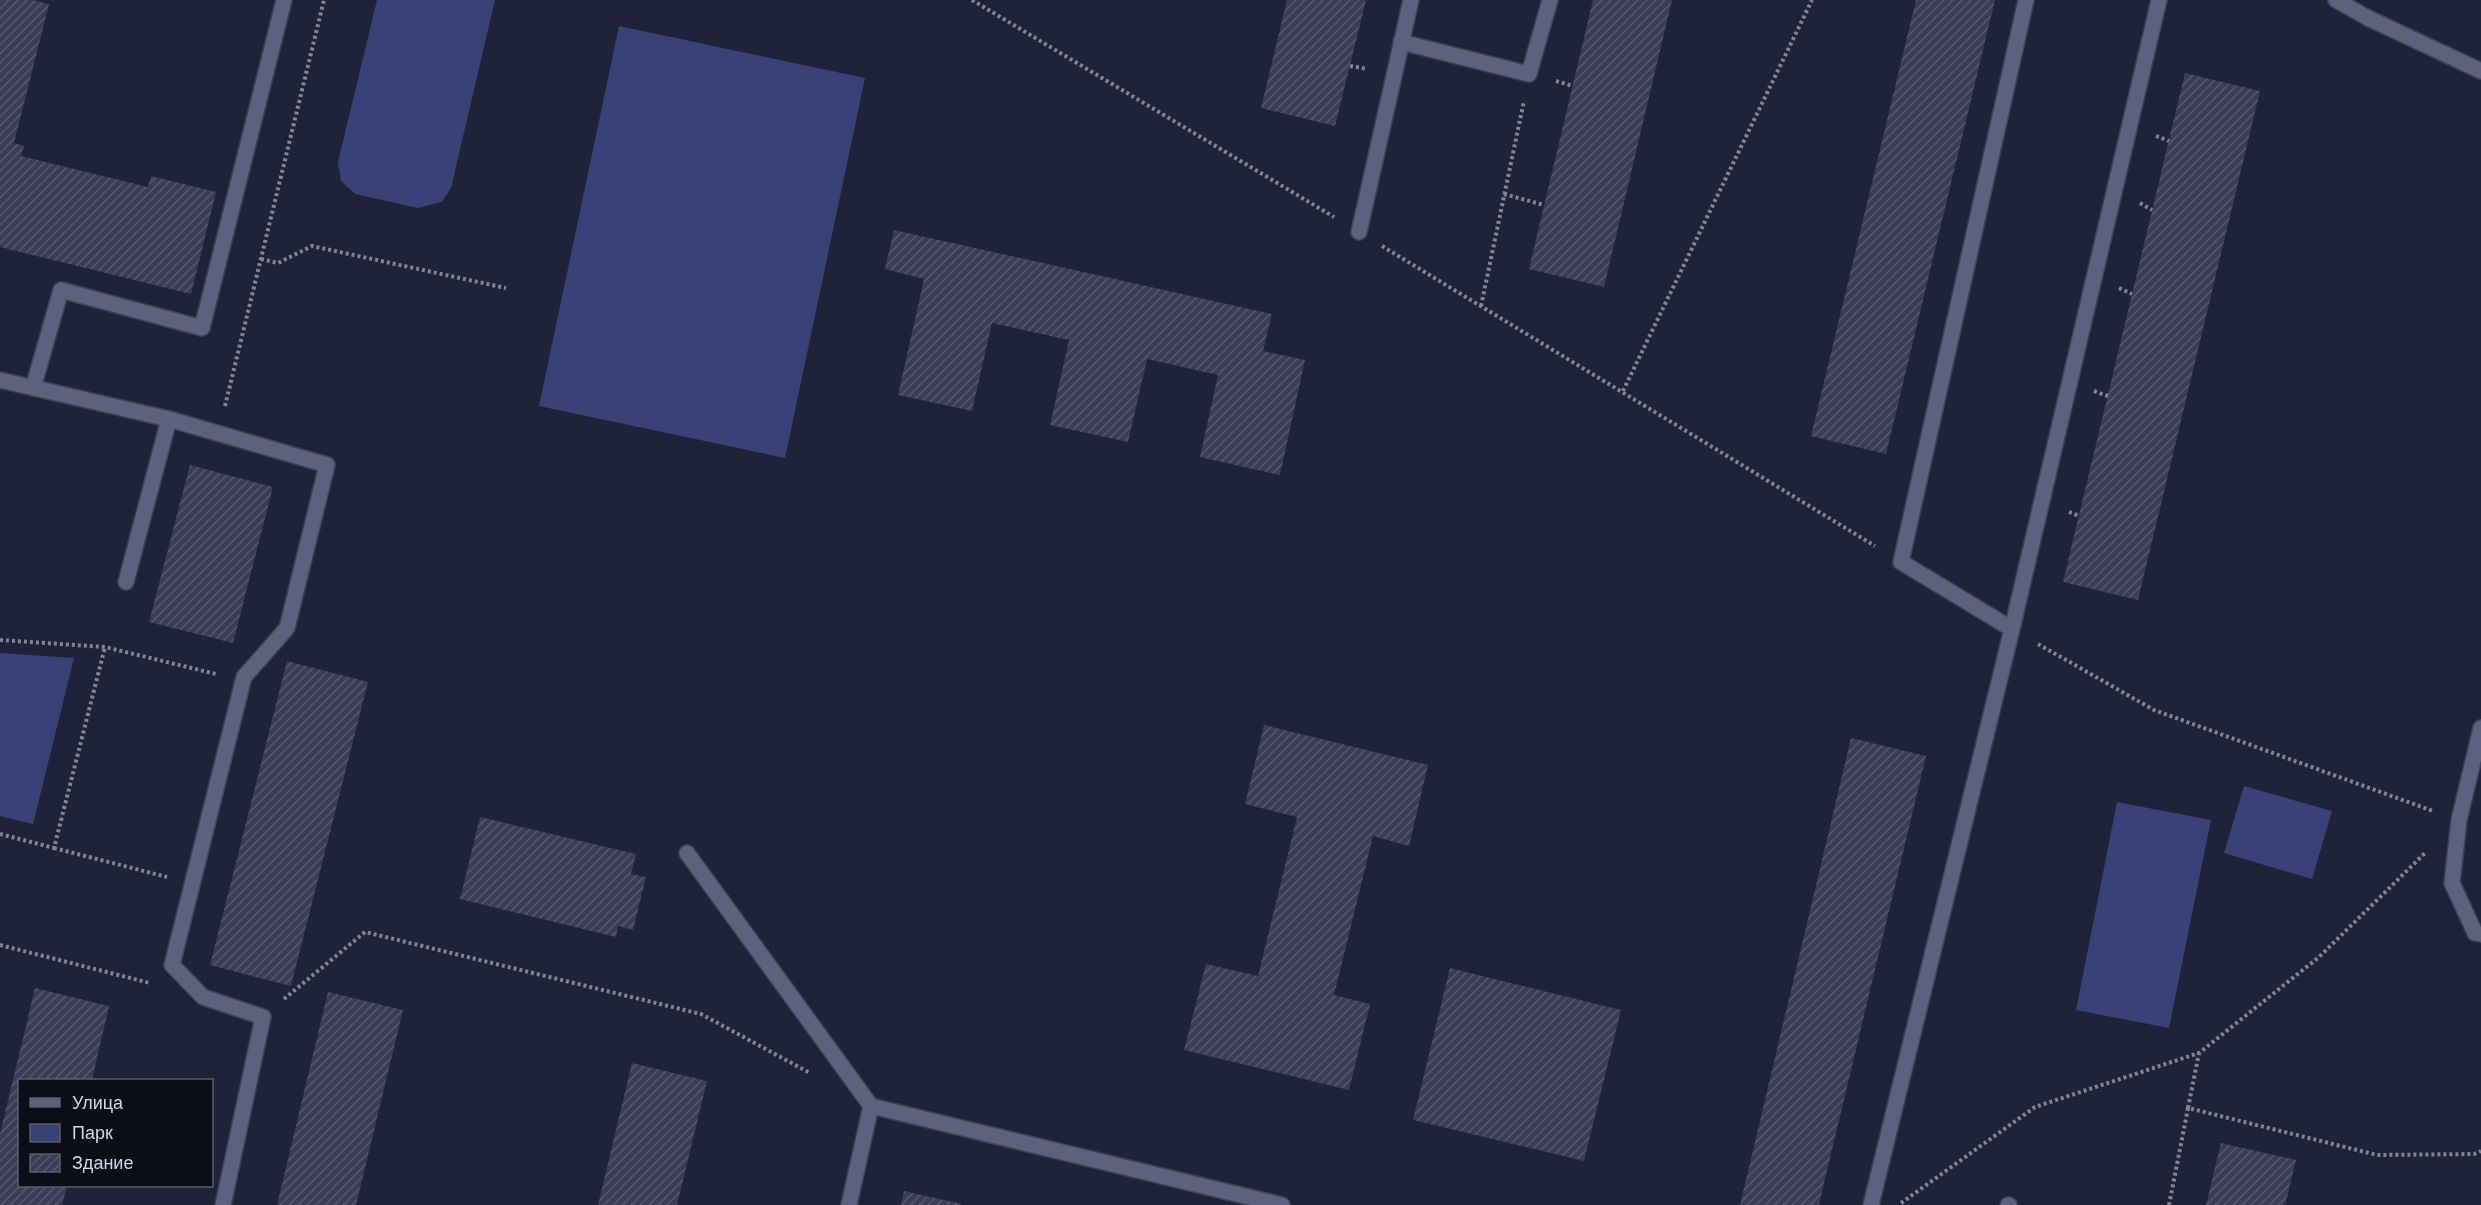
<svg xmlns="http://www.w3.org/2000/svg" width="2481" height="1205" font-family="Barlow,sans-serif">
	<style>
		.green { fill: #3a4176 }
		.building { fill: url(#building-hatch) }
		.lines { fill: none; stroke-linecap: round; stroke-linejoin: round }
		.minor-casing { stroke: #3d4053; stroke-width: 18 }
		.path { stroke: #818597; stroke-width: 4; stroke-dasharray: 3 3; stroke-linecap: butt }
		.minor { stroke: #5c627d; stroke-width: 15 }
	</style>
	<defs>
		<pattern id="building-hatch" width="6" height="6" patternUnits="userSpaceOnUse" patternTransform="scale(1.5)"><rect width="6" height="6" fill="#393d56"/><path d="M-1 1l2-2M0 6l6-6M5 7l2-2" fill="none" stroke="#55586e"/></pattern>
	</defs>
	<rect width="100%" height="100%" fill="#1f2339"/>
	<path class="green" d="M377 0H495L451 188 442 202 418 208 355 194 341 181 338 162Z
		M619 26 865 78 785 458 539 406Z
		M0 653 74 658 33 824 0 816Z
		M2244 786 2332 811 2312 879 2224 853Z
		M2117 802 2211 820 2169 1028 2076 1010Z"/>
	<path class="building" d="M0 0H33L49 4 14 143 24 146 21 156 148 187 151 176 216 192 191 294 0 247Z
		M1287 0H1366L1335 126 1261 108Z
		M1593 0H1672L1604 287 1529 269Z
		M1916 0H1995L1886 454 1811 436Z
		M2185 73 2260 91 2138 600 2063 582Z
		M894 230 1272 314 1263 351 1305 360 1280 475 1200 457 1218 375 1147 359 1128 442 1050 425 1069 340 992 323 972 411 898 395 924 279 885 269Z
		M190 465 273 487 233 643 149 622Z
		M287 661 368 682 291 986 210 965Z
		M1264 725 1428 765 1409 846 1373 836 1334 995 1370 1004 1349 1090 1184 1050 1206 964 1258 976 1297 817 1245 804Z
		M1851 738 1926 756 1820 1200 1819 1205H1740Z
		M480 817 636 854 631 874 646 877 633 930 618 926 616 937 460 899Z
		M1450 968 1621 1010 1584 1161 1413 1120Z
		M35 988 109 1006 92 1080H20V1186H67L62 1205H0V1134Z
		M328 992 403 1010 356 1205H277Z
		M632 1063 707 1081 677 1205H598Z
		M2221 1143 2296 1160 2285 1205H2206Z
		M904 1191 962 1204 961 1205H901Z"/>
	<g class="lines">
		<defs>
			<path id="minor" d="M2336 0 2368 18 2481 71
				M1401 42 1529 74 1550 0
				M1359 232 1411 0
				M0 380 169 419 327 465 287 628 244 677 172 965 203 997 263 1017 223 1205
				M33 388 61 290 202 328 284 0
				M126 582 169 419
				M2012 629 1901 562 2026 0
				M2481 728 2459 820 2452 883 2475 933 2481 934
				M687 853 871 1106 1282 1205
				M849 1205 871 1106
				M1871 1205 2012 629 2159 0
				M2008 1205H2009"/>
		</defs>
		<use href="#minor" class="minor-casing"/>
		<path class="path" d="M972 0 1334 217
			M1350 66 1367 69
			M1556 81 1573 86
			M2156 136 2169 141
			M1504 194 1544 205
			M2140 203 2152 210
			M1382 246 1875 546
			M261 259 278 263 312 246 506 288
			M2119 288 2132 294
			M1481 306 1524 101
			M1623 391 1812 0
			M2094 391 2108 396
			M225 406 324 0
			M2069 512 2079 516
			M0 640 105 647 216 674
			M2038 644 2154 710 2433 811
			M0 834 54 848 105 647
			M54 848 167 877
			M0 945 150 983
			M284 999 365 932 701 1014 810 1073
			M2188 1108 2199 1053
			M1901 1203 2035 1107 2199 1053 2319 957 2426 852
			M2169 1205 2188 1108 2377 1155 2474 1154 2481 1151"/>
		<use href="#minor" class="minor"/>
	</g>
	<rect x="18" y="1079" width="195" height="108" fill="#0b0d17" stroke="#5b5d69" stroke-width="1.5"/>
	<rect x="30" y="1098" width="30" height="9" fill="#5c627d" stroke="#5b5d69" stroke-width="1.5"/>
	<text x="72" y="1109" font-size="18" fill="#d2d6e5">Улица</text>
	<rect x="30" y="1124" width="30" height="18" fill="#3a4176" stroke="#5b5d69" stroke-width="1.5"/>
	<text x="72" y="1139" font-size="18" fill="#d2d6e5">Парк</text>
	<rect x="30" y="1154" width="30" height="18" fill="url(#building-hatch)" stroke="#5b5d69" stroke-width="1.5"/>
	<text x="72" y="1169" font-size="18" fill="#d2d6e5">Здание</text>
</svg>
